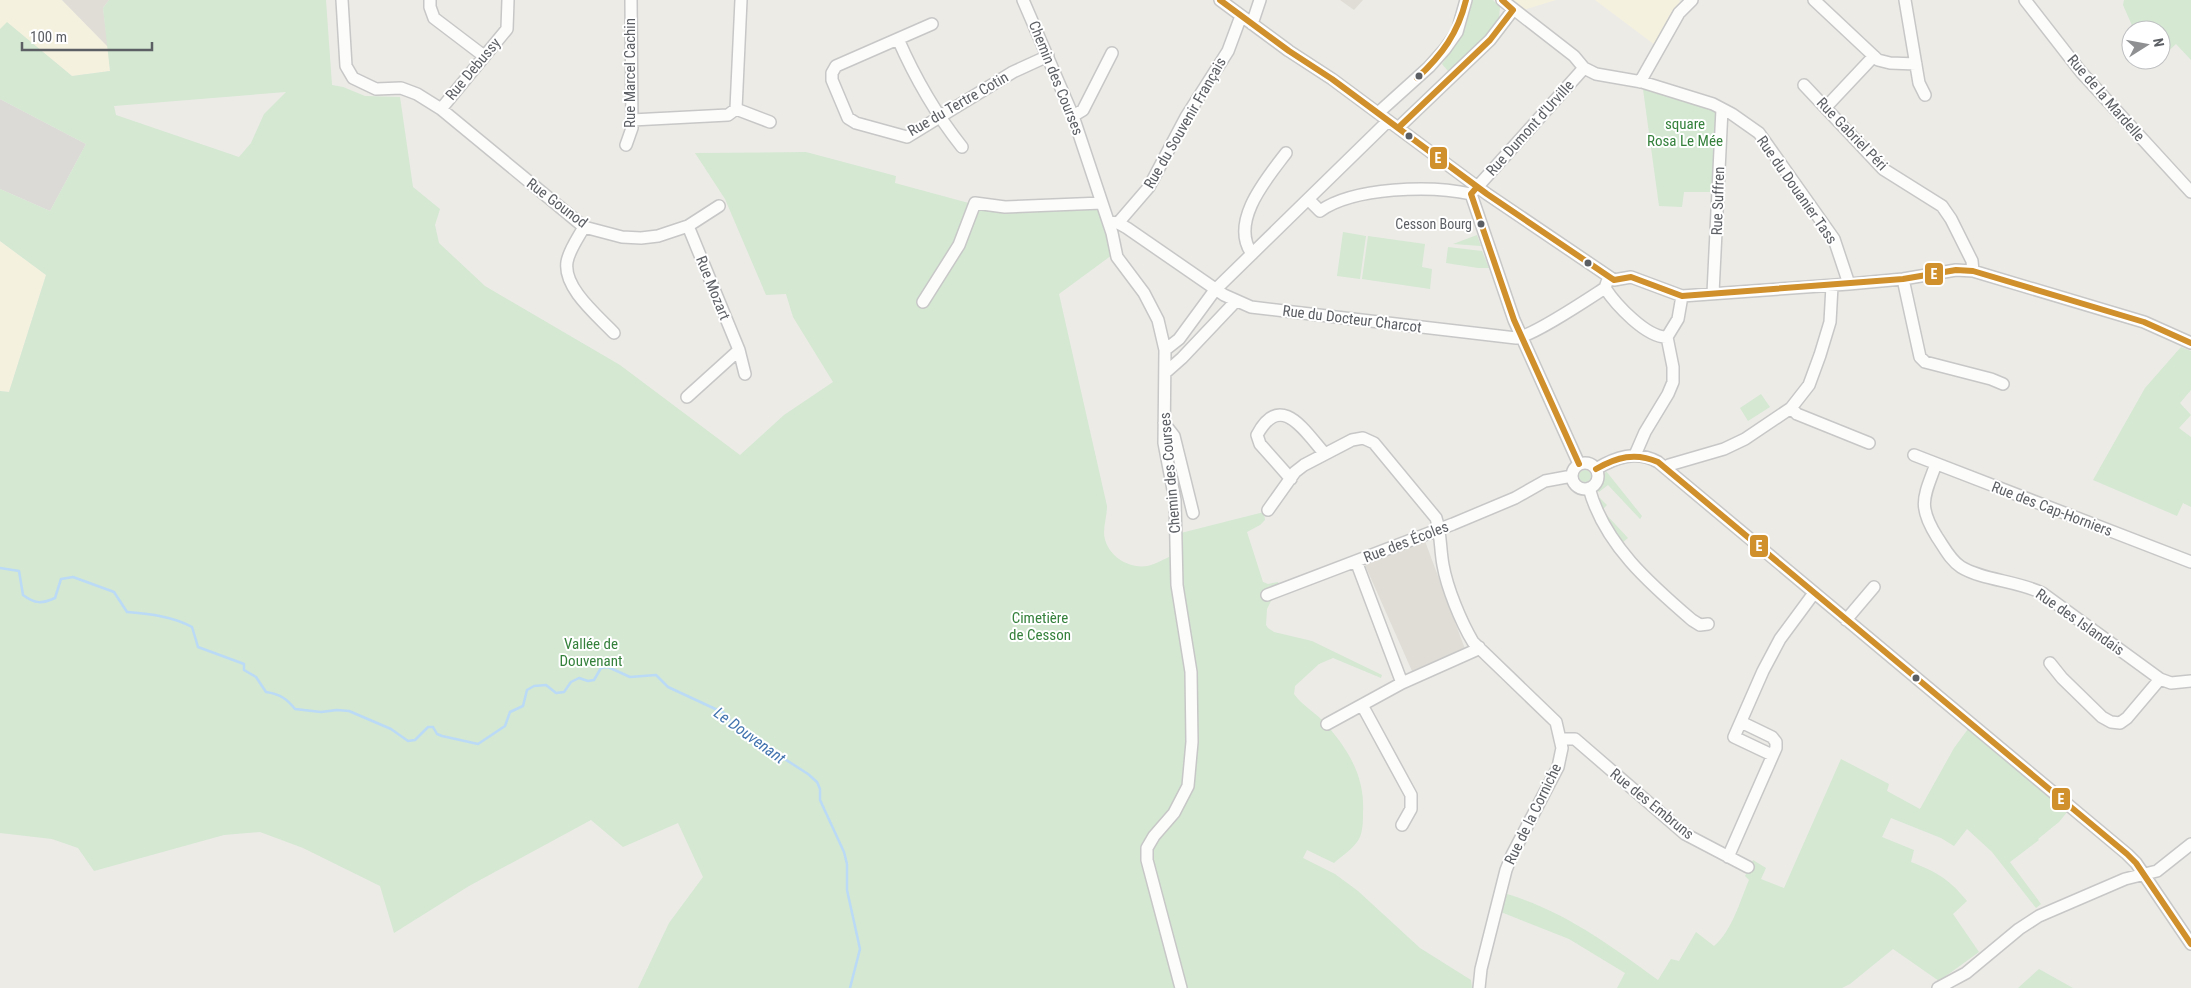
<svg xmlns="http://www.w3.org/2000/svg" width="2191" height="988" font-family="'Roboto Condensed',sans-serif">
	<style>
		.commercial { fill: #f5f1df }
		.industrial { fill: #dcdad6 }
		.education { fill: #dfddd6 }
		.green { fill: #d4e8d2; fill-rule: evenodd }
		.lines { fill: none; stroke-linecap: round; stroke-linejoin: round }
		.stream { stroke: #badaf6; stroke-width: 2.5 }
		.minor-casing { stroke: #c7c7c7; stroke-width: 14 }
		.minor { stroke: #fcfcfb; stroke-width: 11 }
		.bus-1-casing { stroke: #fff; stroke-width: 10 }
		.bus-1 { stroke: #d0902b; stroke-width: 6 }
		.bus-dot { fill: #5c5f64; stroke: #fff; stroke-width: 2 }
		.labels { text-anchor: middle; stroke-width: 4; stroke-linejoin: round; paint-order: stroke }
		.bus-label { font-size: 14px; fill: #5c5f64; stroke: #fff; text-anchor: end }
		.street-label { font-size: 15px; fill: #5c5f64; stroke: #fff }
		.park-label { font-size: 15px; fill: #35813c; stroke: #fff }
		.water-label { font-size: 16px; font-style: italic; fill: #4273af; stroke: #fff }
		.line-badge { stroke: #fff; stroke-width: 2 }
		.badge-label { font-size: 14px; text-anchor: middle; font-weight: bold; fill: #fff }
	</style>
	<rect width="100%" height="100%" fill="#ecebe6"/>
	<path class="commercial" d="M0 0H62L108 47 110 71 72 76 7 23 0 29Z
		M1511 0H1556L1523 10Z
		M1595 0H1679L1680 2 1669 16 1655 45Z
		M0 241 46 275 9 392 0 391Z"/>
	<path class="industrial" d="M0 99 86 144 50 211 0 189Z"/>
	<path class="education" d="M62 0H109L103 8 108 47Z
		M1340 0H1363L1354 10Z
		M1425 541 1465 649 1412 671 1365 565Z"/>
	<path class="green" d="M109 0H326L332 85 343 87 365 96 400 97 413 187 440 209 435 225 439 243 485 286 620 365 740 455 784 415 833 382 793 317 786 294 766 295 725 199 695 153 806 152 896 176 895 183 987 208 1097 206 1112 255 1059 294 1107 506C1107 515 1104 524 1104 533 1105 554 1127 569 1147 566 1154 565 1162 560 1169 557V536L1264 512 1265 520 1260 525 1247 532 1263 582 1268 584 1278 582 1282 593 1272 599 1267 609 1266 625 1268 628 1274 632 1312 641 1382 675 1381 678 1333 658 1319 664 1295 686 1294 694C1302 705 1313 711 1322 720 1347 747 1365 775 1363 812 1363 820 1363 832 1359 839 1354 848 1342 856 1334 863L1307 850 1303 858 1335 874 1358 891 1420 948 1471 980 1472 988H638L669 923 703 877 678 823 623 847 591 820 469 886 394 933 380 886 303 848 260 832 224 835 94 871 78 848 52 839 0 833V391L9 392 46 275 0 241V189L50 211 86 144 0 99V29L7 22 72 76 110 71 103 8ZM286 92 264 114 251 143 239 157 116 115 114 106Z
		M1473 0H1493L1500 7 1499 19 1472 51 1448 71 1442 64 1465 29Z
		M2124 0H2191V60L2176 44 2161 58V30H2134L2123 5Z
		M1642 82 1722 109 1719 192H1684L1682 207 1659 206Z
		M1343 232 1366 236 1360 279 1337 276Z
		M1477 235 1481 246 1453 244Z
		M1368 236 1425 244 1422 267 1432 269 1430 289 1362 279Z
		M1448 247 1482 251 1489 268H1478L1446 263Z
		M2181 347 2191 351V390L2180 403 2191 415 2179 428 2191 437V507L2183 503 2177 516 2093 480 2145 388Z
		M1761 394 1770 407 1748 421 1740 408Z
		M1579 476a6 6 0 1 1 12 0a6 6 0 1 1-12 0Z
		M1606 471 1642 516 1640 519 1608 485 1599 492 1597 490Z
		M1600 498 1607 505 1602 510 1628 538 1622 543 1595 499Z
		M1968 729 2068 811 2059 822 2038 839 2039 840 2010 862 2041 904 2036 908 1992 852 1967 829 1954 846 1941 838 1891 818 1882 837 1914 850 1911 862C1937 872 1949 879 1967 901L1953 914 1979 952 1939 981 1893 949 1850 984 1842 988H1617L1625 973 1569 939 1501 912 1507 894C1564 911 1610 945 1658 980L1671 959 1679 961 1696 932 1714 946C1732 931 1740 901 1749 880L1745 876 1753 860 1766 868 1761 879 1784 888 1841 759 1889 784 1887 791 1920 809 1954 748Z
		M2039 969 2073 988H2018Z"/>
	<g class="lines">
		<path class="stream" d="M0 568 19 571 23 595C35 604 42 604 55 598L61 579 73 577 114 592 127 612C149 614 172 616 192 627L198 647 244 664V670L256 677 266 692C280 694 287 699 295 709L321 712 337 710 349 711 391 729 408 741 415 740 428 727H433L437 734 442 736 478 744 505 726 510 712 523 706 527 690 534 686 546 685 556 693 564 692 571 682 579 678 588 681 594 680 601 668 608 667 630 677 656 675 668 687 724 713 731 722 752 738 808 774 817 782 820 789V800L844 852 847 864V890L860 949 850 988"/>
		<defs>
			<path id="minor" d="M342 0 346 66 353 78 376 89 401 88 417 94 441 109 584 227 622 237 641 238 658 236 688 226 719 206
				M430 0V7L434 18 484 56
				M1023 0 1073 116 1112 233 1117 257 1144 293 1158 320 1165 350 1164 443 1175 500 1177 585 1191 672 1192 742 1188 786 1174 813 1154 836 1147 848V860L1181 988
				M1220 0 1289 51 1332 79 1487 194 1614 280 1631 277 1682 296 1849 284 1903 279 1956 270 1973 271 2144 322 2191 343
				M1502 0 1574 56 1584 68 1596 74 1642 82 1713 104 1732 114 1759 133 1834 239 1849 284
				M1814 0 1878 60 1890 63 1916 64
				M1905 0 1919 83 1925 95
				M2025 0 2081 72 2191 192
				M932 24 836 66 832 73V80L848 118 856 123 907 137 1013 72 1048 56
				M1252 24 1260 0
				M898 39C915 78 935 113 962 147
				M1640 82 1679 13 1692 0
				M1804 85 1883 169 1942 206 1951 219 1972 261 1973 271
				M1826 107 1874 56
				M441 109 507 29 508 0
				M736 109 770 122
				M1378 113 1429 67 1445 49 1457 32 1466 0
				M1073 116 1083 110 1112 53
				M632 120 728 115 736 109 741 0
				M1398 128 1490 40 1513 10
				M626 145 632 128 631 0
				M1309 200 1320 211C1354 187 1431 185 1471 194
				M1109 222 1118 223 1127 228 1224 295 1251 307 1516 338C1533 336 1588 299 1605 288
				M1118 223 1149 187 1186 117 1228 51 1241 16
				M688 226 739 350 745 374
				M584 227C578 238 569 250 567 262 563 288 598 316 614 333
				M1252 254C1229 222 1267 178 1286 153
				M1903 279 1920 357 1925 362 1991 379 2003 384
				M1607 282 1605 288C1616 305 1647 338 1667 337
				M1713 293 1722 109
				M923 302 959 245 975 203 1005 207 1102 203
				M1165 350 1179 339 1215 290 1388 121
				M1165 373 1182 358 1236 301
				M687 397 739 350
				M1791 408 1797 414 1869 443
				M1164 423 1174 436 1193 513
				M1635 455 1645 432 1668 394 1673 382V367L1667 337 1678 319 1682 296
				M1914 455 2191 562
				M1572 476a13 13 0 1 1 26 0a13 13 0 1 1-26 0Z
				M1579 464 1514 320 1471 194 1584 68
				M1936 464C1924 497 1917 505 1937 537 1944 547 1950 560 1961 567 1982 580 2018 581 2042 593L2160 679 2171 683 2191 681
				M1666 468 1669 465 1724 449 1745 439 1791 408 1809 385 1820 355 1830 322 1832 286
				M1596 469C1616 457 1636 450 1658 462L2127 854 2136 863 2191 944
				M1291 479 1260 444 1257 435C1281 390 1305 432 1325 454
				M1589 488C1604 544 1650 584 1692 620L1700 625 1708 624
				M1268 510 1295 472 1304 465 1352 440 1363 438 1374 443 1436 518C1441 533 1440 549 1443 565 1447 588 1461 622 1473 642L1556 722 1562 748 1558 767 1512 855 1506 870 1481 969 1479 988
				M1356 561 1402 683
				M1267 595 1453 524 1515 498 1545 481 1572 476
				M1846 620 1874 587
				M2050 663 2062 678 2102 717 2111 722 2120 723 2127 718 2160 679
				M1362 705 1411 795V809L1402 825
				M1327 724 1402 683 1476 650 1479 647
				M1561 739H1575L1685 834 1748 867
				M1772 755 1734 737 1763 671 1780 639 1814 593
				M1728 857 1776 748V742L1772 737 1741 722
				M1938 988 1966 973 2019 929 2039 916 2125 879 2157 871 2191 844"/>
		</defs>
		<use href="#minor" class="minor-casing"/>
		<use href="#minor" class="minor"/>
		<defs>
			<path id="bus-1" d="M1220 0 1289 51 1332 79 1487 194 1614 280 1631 277 1682 296 1903 279 1956 270 1973 271 2144 322 2191 343
				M1417 78C1442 55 1458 33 1466 0
				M1398 128 1490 40 1513 10 1502 0
				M1477 187 1471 194 1514 320 1579 464
				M1596 469C1617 457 1635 452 1658 462L2127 854 2136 863 2191 944"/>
		</defs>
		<use href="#bus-1" class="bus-1-casing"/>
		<use href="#bus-1" class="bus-1"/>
	</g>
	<g class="bus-dot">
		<circle cx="1419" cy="76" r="4.5"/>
		<circle cx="1409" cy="136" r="4.5"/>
		<circle cx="1481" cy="224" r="4.5"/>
		<circle cx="1588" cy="263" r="4.5"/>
		<circle cx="1916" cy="678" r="4.5"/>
	</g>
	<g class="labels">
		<g class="bus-label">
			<text x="1472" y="229">Cesson Bourg</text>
		</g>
		<g class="street-label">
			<text transform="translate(473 69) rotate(-50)" y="5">Rue Debussy</text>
			<text transform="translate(630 73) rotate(-90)" y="5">Rue Marcel Cachin</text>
			<text transform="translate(1056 78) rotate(68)" y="5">Chemin des Courses</text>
			<text transform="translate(2106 98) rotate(49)" y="5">Rue de la Mardelle</text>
			<text transform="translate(958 104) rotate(-30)" y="5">Rue du Tertre Cotin</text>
			<text transform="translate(1185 123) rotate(-60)" y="5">Rue du Souvenir Français</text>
			<text transform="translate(1530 128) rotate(-48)" y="5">Rue Dumont d'Urville</text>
			<text transform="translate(1852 134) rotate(46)" y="5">Rue Gabriel Péri</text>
			<text transform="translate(1797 190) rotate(55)" y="5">Rue du Douanier Tass</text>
			<text transform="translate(1718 201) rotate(-88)" y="5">Rue Suffren</text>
			<text transform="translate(557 203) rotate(37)" y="5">Rue Gounod</text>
			<text transform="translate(713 288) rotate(68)" y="5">Rue Mozart</text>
			<text transform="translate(1352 319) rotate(7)" y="5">Rue du Docteur Charcot</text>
			<text transform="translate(1170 473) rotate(-95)" y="5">Chemin des Courses</text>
			<text transform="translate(2052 509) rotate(21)" y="5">Rue des Cap-Horniers</text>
			<text transform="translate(1406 542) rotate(-21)" y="5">Rue des Écoles</text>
			<text transform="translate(2080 622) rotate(35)" y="5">Rue des Islandais</text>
			<text transform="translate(1652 804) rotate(39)" y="5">Rue des Embruns</text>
			<text transform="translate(1533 814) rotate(-64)" y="5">Rue de la Corniche</text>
		</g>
		<g class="park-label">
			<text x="1685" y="129">square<tspan x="1685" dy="17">Rosa Le Mée</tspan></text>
			<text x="1040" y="623">Cimetière<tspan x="1040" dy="17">de Cesson</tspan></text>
			<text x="591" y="649">Vallée de<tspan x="591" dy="17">Douvenant</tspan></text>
		</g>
		<g class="water-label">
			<text transform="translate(750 735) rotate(36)" y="6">Le Douvenant</text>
		</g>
	</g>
	<g class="line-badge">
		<rect x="1429" y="146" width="19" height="24" rx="5" fill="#d0902b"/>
		<rect x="1924" y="262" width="20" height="24" rx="5" fill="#d0902b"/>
		<rect x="1749" y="534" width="20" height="24" rx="5" fill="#d0902b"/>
		<rect x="2051" y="787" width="20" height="24" rx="5" fill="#d0902b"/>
	</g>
	<g class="badge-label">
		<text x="1438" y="163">E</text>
		<text x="1934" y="279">E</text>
		<text x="1759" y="551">E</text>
		<text x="2061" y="804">E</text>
	</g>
	<g transform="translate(2146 45) rotate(79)"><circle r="24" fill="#ffffff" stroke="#bebfc1"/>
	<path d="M0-4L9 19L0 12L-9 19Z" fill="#8e9092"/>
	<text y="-8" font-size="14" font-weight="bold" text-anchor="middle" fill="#5c5f64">N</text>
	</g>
	<path d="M22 42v8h130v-8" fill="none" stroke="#5c5f64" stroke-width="2.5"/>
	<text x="30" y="42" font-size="15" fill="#5c5f64" stroke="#ffffff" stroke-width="4" paint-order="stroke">100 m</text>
</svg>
